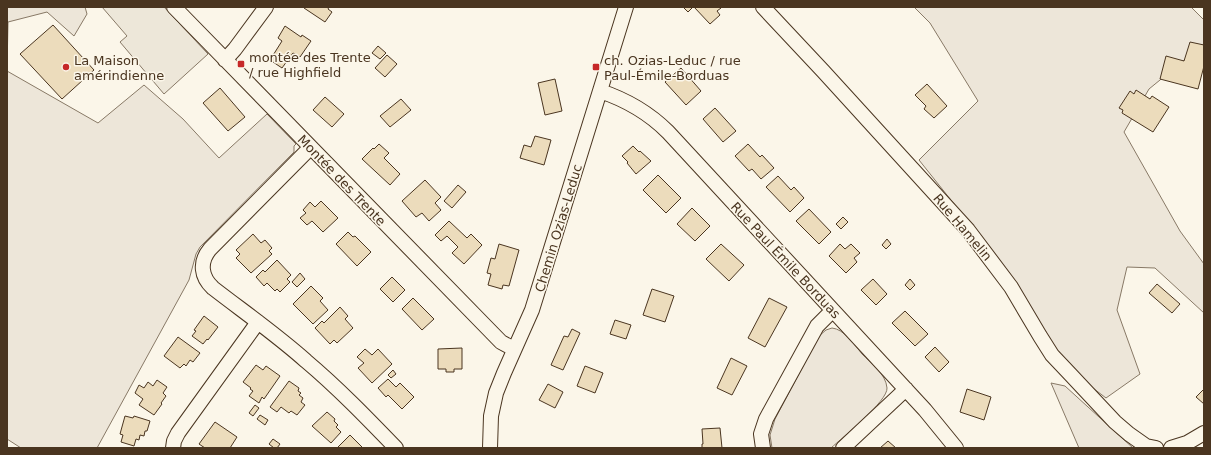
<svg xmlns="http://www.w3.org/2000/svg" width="1211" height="455" font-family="'DejaVu Sans',sans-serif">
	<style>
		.green { fill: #ede6d9; stroke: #887966 }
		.parking { fill: #ede7d9; stroke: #887966 }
		.building { fill: #ecdcbc; stroke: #4a3520 }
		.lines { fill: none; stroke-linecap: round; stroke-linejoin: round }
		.minor-casing { stroke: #4a3520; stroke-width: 16 }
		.minor { stroke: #fbf6e9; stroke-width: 14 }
		.poi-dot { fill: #c62828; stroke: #fbf6e9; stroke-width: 1.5 }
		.labels { text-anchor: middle; stroke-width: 3; stroke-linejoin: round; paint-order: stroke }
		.poi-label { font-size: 13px; fill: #4a3520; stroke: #fbf6e9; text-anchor: start }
		.street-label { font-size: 13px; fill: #4a3520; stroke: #fbf6e9 }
	</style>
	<rect width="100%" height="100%" fill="#fbf6e9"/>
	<path class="green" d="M7 7H85L87 14 74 36 47 12 8 22 7 70Z
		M914 7H1191L1204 20V44L1149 89 1124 132 1180 231 1204 264V313L1155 268 1127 267 1117 310 1140 374 1106 398 1077 376 1059 355 1010 274 919 160 978 101 930 23Z
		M7 71 98 123 144 85 183 119 219 158 267 114 296 144 294 146V152L200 247 196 254 189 280 97 448H21L7 439Z
		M832 328C844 329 855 345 862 354 871 363 886 374 887 388 888 401 842 438 831 448H772L770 435 775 419 819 336 826 330Z
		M1051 383 1065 386 1133 448H1079Z"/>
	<path class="parking" d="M102 7H164L208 54 164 94 120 42 127 36Z"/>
	<path class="building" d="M305 7H329L328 9 332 12 325 22 304 8Z
		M683 7H693L688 12Z
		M694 7H720L721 8 717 11 720 15 710 24Z
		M53 25 94 70 62 99 20 54Z
		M285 26 301 37 302 35 311 41 300 57 293 53 282 68 270 60 282 41 278 38Z
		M1190 42 1204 45V66L1198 89 1160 79 1166 56 1184 61Z
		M378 46 386 53 380 59 372 53Z
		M387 55 397 64 385 77 375 68Z
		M681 68 701 91 686 105 665 82Z
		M555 79 562 111 545 115 538 83Z
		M927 84 947 106 934 118 924 109 926 106 915 95Z
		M220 88 245 117 228 131 203 103Z
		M1136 90 1150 99 1152 96 1169 107 1153 132 1122 113 1123 110 1119 108 1130 91 1134 94Z
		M325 97 344 114 332 127 313 110Z
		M401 99 411 110 390 127 380 116Z
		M715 108 736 131 723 142 703 119Z
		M535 136 551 140 544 165 520 158 524 145 531 147Z
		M379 144 389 153 384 158 400 174 390 185 362 159 373 148 374 149Z
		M748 144 760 157 762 155 774 168 761 179 752 169 749 171 735 156Z
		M633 146 639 152 640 151 651 161 636 174 627 163 628 162 622 156Z
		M658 175 681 198 666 213 643 190Z
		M778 176 791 190 794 187 804 198 790 212 766 187Z
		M425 180 441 197 435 203 441 210 429 221 422 213 416 217 402 201Z
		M458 185 466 192 452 208 444 201Z
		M321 201 338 218 323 232 312 221 307 225 300 218 306 213 303 210 310 202 315 207Z
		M692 208 710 226 695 241 677 224Z
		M809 209 831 232 819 244 796 221Z
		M843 217 848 222 841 229 836 224Z
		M449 221 467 238 471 234 482 245 464 264 452 253 458 247 447 236 441 241 435 235Z
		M348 232 353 237 355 236 371 252 357 266 336 244Z
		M253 234 261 243 265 240 272 248 269 251 272 254 251 273 236 258 240 254 236 250Z
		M887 239 891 244 886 249 882 245Z
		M499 244 519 250 509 286 503 285 502 289 488 285 491 274 487 273 491 258 495 259Z
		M721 244 744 265 729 281 706 259Z
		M840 244 845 249 851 244 860 253 854 258 857 262 846 273 829 256Z
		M277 260 291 275 287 279 290 282 280 292 277 289 275 291 267 283 264 286 256 277 263 270 265 272Z
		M300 273 305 279 297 287 292 282Z
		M392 277 405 290 393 302 380 289Z
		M873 279 887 294 876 305 861 290Z
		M910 279 915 285 910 290 905 285Z
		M1157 284 1180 304 1172 313 1149 293Z
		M311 286 323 298 320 301 328 310 313 324 293 304Z
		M652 289 674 296 665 322 643 315Z
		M413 298 434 319 422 330 402 309Z
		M769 298 787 307 765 347 748 338Z
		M340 307 348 316 345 319 353 328 337 343 334 340 330 344 315 328 322 321 324 323Z
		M905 311 928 334 915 346 892 323Z
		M204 316 218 327 208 340 207 339 203 344 192 336 196 331 194 330Z
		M615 320 631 325 626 339 610 334Z
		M572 329 580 333 563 370 551 365 564 336 568 337Z
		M178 337 200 353 193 362 190 360 186 366 184 364 180 368 164 356Z
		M935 347 949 362 939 372 925 357Z
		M462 348V369H454V372H446V369H438V349Z
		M365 349 372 355 378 349 392 364 372 383 358 368 364 363 357 357Z
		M731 358 747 366 732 395 717 388Z
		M256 365 263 370 266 366 280 376 264 399 262 397 259 403 249 396 253 391 250 389 251 388 243 382Z
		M585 366 603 373 595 393 577 386Z
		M393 370 396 374 391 378 388 375Z
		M388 379 396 387 400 383 414 397 402 409 388 395 386 397 378 388Z
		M157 380 167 387 163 393 166 396 161 403 162 404 154 415 139 405 143 399 135 393 139 385 144 388 148 382 153 386Z
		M289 381 299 388 298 391 301 393 299 395 303 398 301 402 305 405 297 415 291 411 289 413 281 407 277 412 270 407Z
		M548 384 563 392 555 408 539 400Z
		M967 389 991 397 984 420 960 412Z
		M1204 389V404L1196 397Z
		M255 405 259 408 253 416 249 413Z
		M327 412 335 419 334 421 338 425 336 427 341 432 331 443 312 426Z
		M260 415 268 420 265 425 257 419Z
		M125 416 133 418 134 416 150 421 147 431H145L144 436 140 435 139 440 136 439 134 446 121 442 123 435 120 434Z
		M215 422 237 437 230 448H205L199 444Z
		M720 428 722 448H702V444H703L702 429Z
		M350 435 363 448H340L338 447Z
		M273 439 280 444 277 448H274L269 444Z
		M888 441 896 448H880Z"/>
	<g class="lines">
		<defs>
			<path id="minor" d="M174 7 501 342 514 349
				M763 7 823 71 968 230 1011 287 1040 336 1052 355 1070 374 1115 422 1129 434 1146 446 1156 448
				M225 60 235 49 266 7
				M600 91C627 100 648 112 668 132L925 410 956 448
				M310 148 210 249C199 262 201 277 213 288 244 312 277 335 306 361 338 388 367 418 396 448
				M173 448 174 441 178 433 258 322
				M490 448 491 416 496 393 504 373 532 310 626 7
				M763 448 761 434 766 419 817 326 832 311
				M843 448 906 389
				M1171 448 1187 443 1204 433"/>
		</defs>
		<use href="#minor" class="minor-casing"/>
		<use href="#minor" class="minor"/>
	</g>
	<g class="poi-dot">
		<rect x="237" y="60" width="8" height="8" rx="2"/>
		<circle cx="66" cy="67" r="4"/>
		<rect x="592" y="63" width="8" height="8" rx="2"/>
	</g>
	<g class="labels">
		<g class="poi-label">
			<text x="249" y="62">montée des Trente<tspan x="249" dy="15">/ rue Highfield</tspan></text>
			<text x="74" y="65">La Maison<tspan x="74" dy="15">amérindienne</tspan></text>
			<text x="604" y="65">ch. Ozias-Leduc / rue<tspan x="604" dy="15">Paul-Émile-Borduas</tspan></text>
		</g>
		<g class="street-label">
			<text transform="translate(342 180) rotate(46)" y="5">Montée des Trente</text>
			<text transform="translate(963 227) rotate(50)" y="5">Rue Hamelin</text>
			<text transform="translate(558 228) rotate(-73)" y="5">Chemin Ozias-Leduc</text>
			<text transform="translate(786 260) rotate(47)" y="5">Rue Paul Émile Borduas</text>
		</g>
	</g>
	<rect width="1211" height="455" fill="none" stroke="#4a3520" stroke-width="16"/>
</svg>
